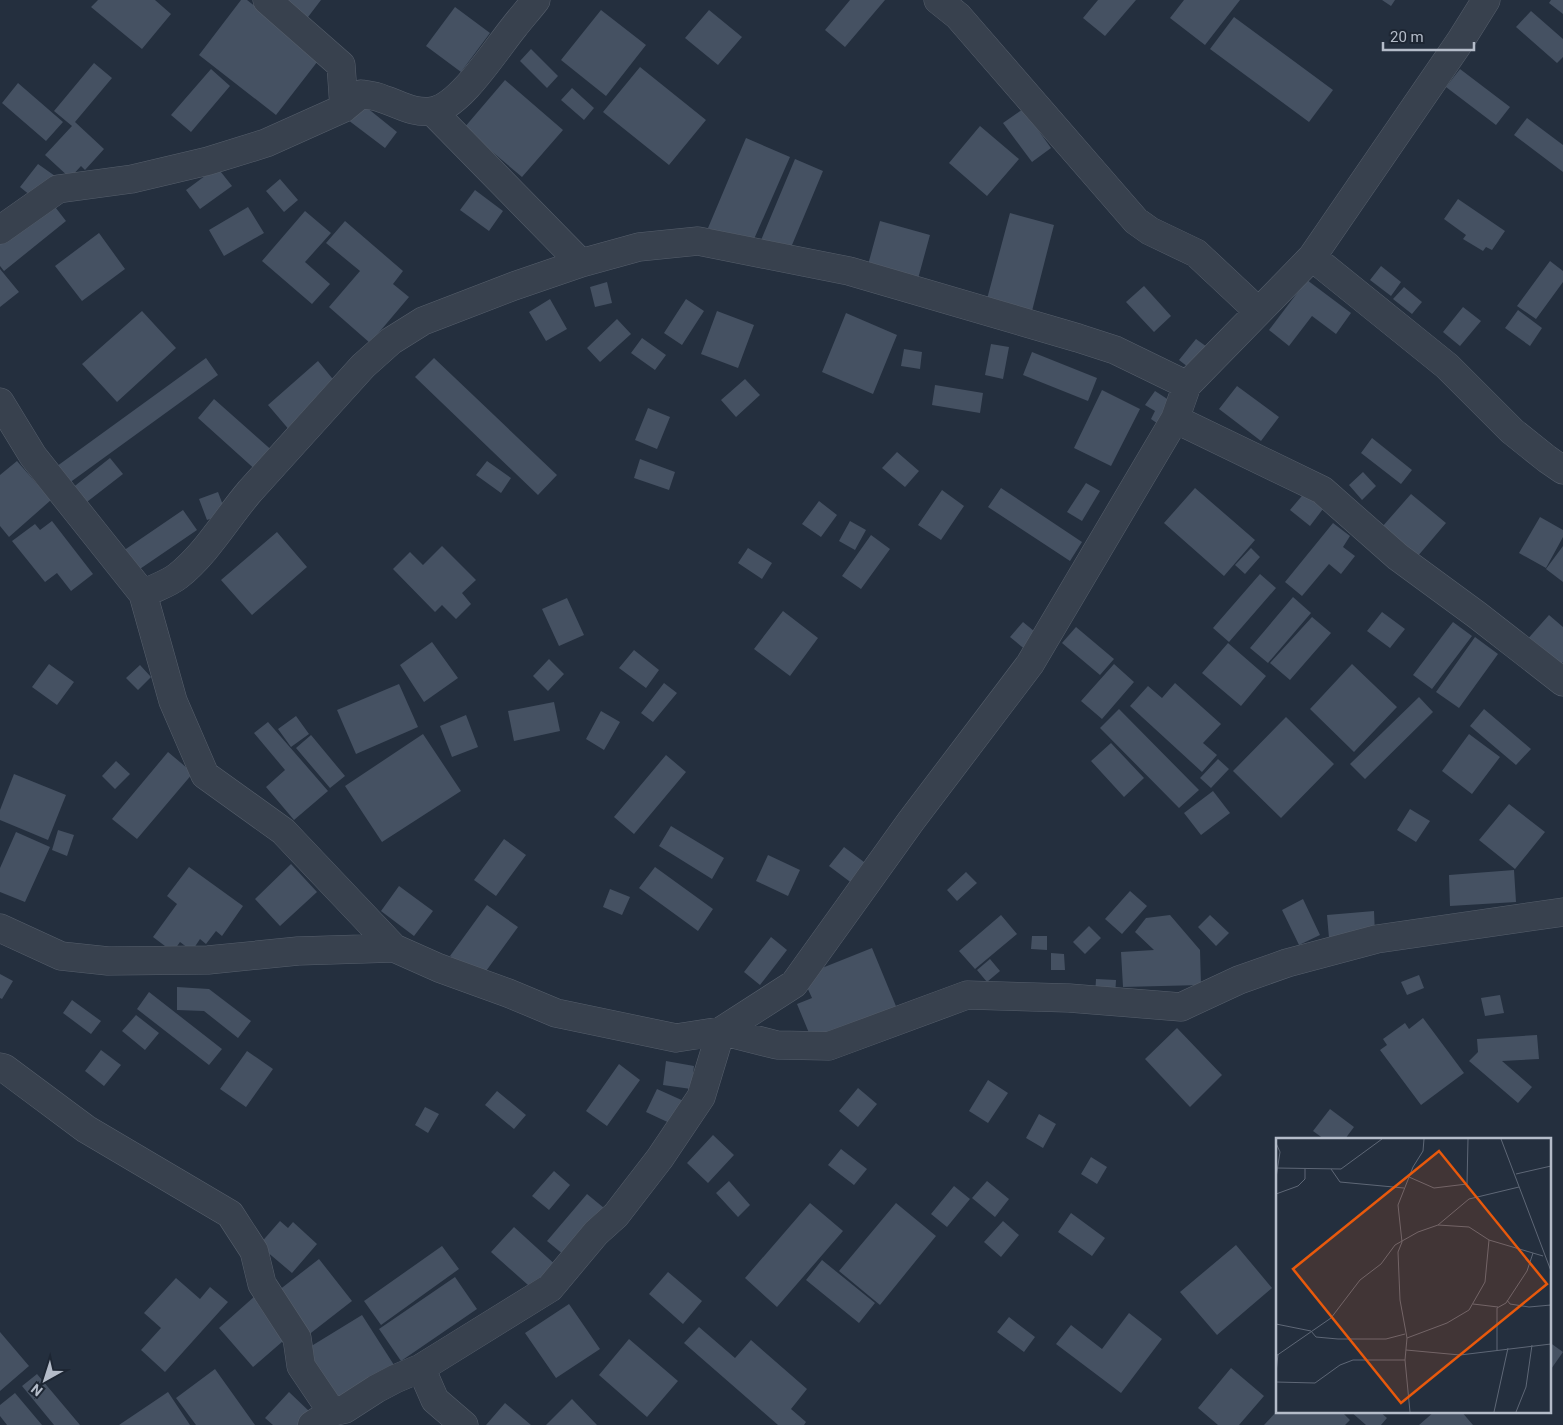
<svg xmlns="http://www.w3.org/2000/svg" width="1563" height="1425" font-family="Roboto,sans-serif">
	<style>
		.building { fill: #455162 }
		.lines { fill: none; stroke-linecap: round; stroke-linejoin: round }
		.minor-casing { stroke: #565f6c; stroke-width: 29 }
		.minor { stroke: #38414e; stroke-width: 28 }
		.inset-road { fill: none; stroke: #5e6776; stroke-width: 1 }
		.view { fill: #e8590c; fill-opacity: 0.15; stroke: #e8590c; stroke-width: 2.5 }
		.inset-edge { fill: none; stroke: #b4bcc9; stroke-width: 2.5 }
	</style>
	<rect width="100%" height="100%" fill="#242f3e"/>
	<path class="building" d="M98 0H155L171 14 142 49 91 7Z
		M241 0H247L321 57 276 115 199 55Z
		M278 0H321L305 21Z
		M850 0H885L845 47 825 30Z
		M1098 0H1136L1105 36 1083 18Z
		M1184 0H1240L1205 45 1170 18Z
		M1382 0H1395L1391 6Z
		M1551 0H1563V14L1549 3Z
		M455 7 490 33 461 72 426 46Z
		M601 10 646 45 606 96 561 60Z
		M709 10 742 37 718 65 685 38Z
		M1531 11 1563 39V57L1557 63 1516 27Z
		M1234 17 1333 90 1309 122 1210 49Z
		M531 49 558 76 547 88 520 61Z
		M94 63 112 78 75 122 104 149 85 170 81 166 70 178 45 155 72 126 54 111Z
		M640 67 706 120 669 165 603 112Z
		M211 69 230 86 191 132 171 115Z
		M1460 69 1510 107 1496 125 1446 87Z
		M505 80 563 130 522 177 464 128Z
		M18 83 63 122 46 141 2 103Z
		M572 88 594 108 584 120 561 100Z
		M361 103 397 132 385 148 348 120Z
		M1023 109 1051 148 1032 162 1003 123Z
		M1527 118 1563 145V172L1514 135Z
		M980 126 1019 159 987 196 949 163Z
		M746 138 790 157 751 246 708 228Z
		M795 159 823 171 787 257 759 245Z
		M38 164 55 176 36 200 20 187Z
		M217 167 232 186 200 209 186 190Z
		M280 179 298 200 284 212 266 191Z
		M475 190 503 211 489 231 460 210Z
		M49 199 66 221 4 271 0 266V238Z
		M1458 199 1505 231 1492 250 1486 247 1483 251 1463 239 1466 235 1444 219Z
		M248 207 264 233 224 256 209 230Z
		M305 211 331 233 305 262 330 284 312 304 262 261Z
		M1010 213 1054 225 1032 311 987 299Z
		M345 221 403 271 393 284 409 297 370 343 329 307 360 271 326 243Z
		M880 221 930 235 916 286 866 272Z
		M99 233 125 269 82 301 55 266Z
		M1550 261 1563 271V282L1536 319 1517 306Z
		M1381 266 1401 282 1391 296 1370 280Z
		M0 269 19 292 0 307Z
		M1307 280 1351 313 1336 334 1312 316 1289 346 1269 330Z
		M607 282 612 303 595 307 590 287Z
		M1144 286 1171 316 1154 332 1126 302Z
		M1404 287 1422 302 1412 314 1393 299Z
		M550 299 567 329 546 341 529 312Z
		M686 299 704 311 682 345 664 333Z
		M1463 307 1481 321 1460 346 1443 332Z
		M1518 310 1542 328 1530 346 1505 328Z
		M142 311 176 348 117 402 82 364Z
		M717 311 754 325 738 368 701 354Z
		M846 313 897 335 873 394 822 372Z
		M617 319 631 334 600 362 587 348Z
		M642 338 666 355 655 370 631 353Z
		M1196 339 1214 352 1197 374 1179 360Z
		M991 344 1009 347 1003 379 985 375Z
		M904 349 922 352 920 369 901 366Z
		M1032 352 1097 378 1088 401 1023 375Z
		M206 358 218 375 65 486 53 469Z
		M434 358 557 475 538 495 415 377Z
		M318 361 341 389 291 432 268 405Z
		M745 379 760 395 736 417 721 400Z
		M935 385 983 393 980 413 932 405Z
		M1237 386 1279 417 1261 441 1219 409Z
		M1102 390 1140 409 1111 466 1074 448Z
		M1155 391 1175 404 1161 426 1151 419 1155 411 1145 405Z
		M214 399 276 454 259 473 198 418Z
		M648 408 670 417 657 449 635 440Z
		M1372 438 1412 470 1401 484 1361 453Z
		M897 452 919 471 905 487 882 468Z
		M110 458 123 474 83 505 71 489Z
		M640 459 675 472 669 490 634 478Z
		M17 461 51 500 9 537 0 526V475Z
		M487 461 511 478 501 493 476 475Z
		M1363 472 1376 486 1362 500 1349 485Z
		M1086 483 1100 491 1082 521 1067 512Z
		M1001 488 1082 542 1070 561 988 507Z
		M1195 488 1255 540 1224 576 1164 523Z
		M942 490 964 506 941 540 918 525Z
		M1306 491 1326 505 1310 526 1290 510Z
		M218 492 226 513 207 520 199 499Z
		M1411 494 1446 523 1417 557 1382 527Z
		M819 501 837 515 821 537 802 524Z
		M183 510 197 530 134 573 120 553Z
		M1540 517 1563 530V537L1546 568 1519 553Z
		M52 521 93 574 71 591 57 573 45 582 12 541 35 524 40 530Z
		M850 521 866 530 855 550 839 541Z
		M1333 523 1350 536 1343 547 1355 556 1341 574 1329 564 1302 596 1285 582Z
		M277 532 307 567 252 615 221 580Z
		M871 535 890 549 861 589 842 576Z
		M442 546 476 580 462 593 471 604 456 619 442 605 435 612 393 569 410 552 423 565Z
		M1563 546V582L1546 569Z
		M748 548 772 563 762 579 738 563Z
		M1251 548 1260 557 1245 574 1235 565Z
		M1260 574 1276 588 1229 642 1213 628Z
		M1293 597 1311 613 1268 663 1250 648Z
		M567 598 584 635 559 646 542 609Z
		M783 611 818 638 790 676 754 649Z
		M1382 612 1405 629 1390 648 1367 631Z
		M1549 615 1563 627V662L1556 670 1525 642Z
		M1312 617 1331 633 1290 680 1270 663Z
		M1023 622 1040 636 1027 651 1010 637Z
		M1453 622 1472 636 1432 689 1413 675Z
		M1076 627 1114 659 1100 675 1062 643Z
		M1475 637 1498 654 1459 708 1436 692Z
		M432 642 458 678 424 702 400 665Z
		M1228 643 1266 676 1241 706 1202 673Z
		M634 650 659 670 646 688 619 668Z
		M549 659 564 674 548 691 533 676Z
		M49 664 74 682 57 705 32 687Z
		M1114 664 1134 682 1102 719 1081 701Z
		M1352 664 1397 707 1354 752 1310 709Z
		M140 665 151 677 138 690 126 678Z
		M664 683 677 693 653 722 641 713Z
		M1175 683 1221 724 1203 743 1217 755 1202 772 1130 706 1148 686 1162 698Z
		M399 684 418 727 356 754 337 710Z
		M1419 697 1433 712 1365 779 1350 764Z
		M554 702 560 731 514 741 508 711Z
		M1119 709 1199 790 1179 808 1100 728Z
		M1484 709 1531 749 1516 765 1470 726Z
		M601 711 620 722 604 750 586 739Z
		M466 715 478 747 452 757 440 726Z
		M296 716 309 734 291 747 278 729Z
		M1286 717 1334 764 1281 818 1233 771Z
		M268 722 328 791 294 820 266 787 285 770 254 733Z
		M423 734 461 791 382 842 345 786Z
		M1469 734 1500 757 1472 794 1442 771Z
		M311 735 345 776 330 788 296 748Z
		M1111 743 1144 778 1124 797 1091 761Z
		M168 752 193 773 137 839 112 819Z
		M666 755 686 772 634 834 614 817Z
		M1218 759 1229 769 1211 788 1200 778Z
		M116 761 130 774 115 789 102 776Z
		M14 774 66 795 48 840 0 820V810Z
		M1213 791 1230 813 1201 835 1184 813Z
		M1509 804 1545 832 1515 869 1479 840Z
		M1410 809 1430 821 1416 842 1397 830Z
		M671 826 724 858 712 879 659 846Z
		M58 830 74 835 67 856 52 850Z
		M16 832 50 847 25 902 0 892V868Z
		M504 839 526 855 496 896 474 880Z
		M844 847 868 865 853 884 829 866Z
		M768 855 800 870 788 896 756 881Z
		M291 864 317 892 280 926 255 899Z
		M189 867 243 906 222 936 216 931 206 944 200 939 192 951 180 942 173 952 153 937 177 904 167 896Z
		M655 867 713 909 698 931 639 888Z
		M1514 870 1516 902 1450 906 1449 875Z
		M966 872 977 883 957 901 947 890Z
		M399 886 433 911 414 936 381 911Z
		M610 889 630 897 622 915 603 907Z
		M1130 891 1147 906 1122 934 1105 919Z
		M1303 899 1320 935 1299 945 1282 910Z
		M487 905 518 927 481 978 450 956Z
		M1374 911 1375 934 1329 938 1327 915Z
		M1001 915 1017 934 975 969 959 951Z
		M1170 915 1200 950 1201 985 1123 987 1121 952 1154 950 1135 932 1146 918Z
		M1210 915 1229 933 1216 946 1198 927Z
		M1089 926 1101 938 1085 954 1073 942Z
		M1032 936H1047V950L1031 949Z
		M771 937 787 950 760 985 744 972Z
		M872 948 898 1011 814 1045 797 1004 812 998 802 976Z
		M1051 953 1064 954 1065 970H1051Z
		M990 959 1000 971 987 982 977 970Z
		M0 974 13 981 2 999 0 998Z
		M1419 975 1424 988 1407 995 1401 982Z
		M1096 979 1116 980 1115 997 1095 996Z
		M177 987 209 989 251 1021 238 1038 204 1011 177 1010Z
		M149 992 222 1049 209 1065 137 1009Z
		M1500 995 1504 1013 1485 1016 1481 998Z
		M72 1000 101 1021 91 1034 63 1013Z
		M136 1015 159 1033 145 1050 122 1031Z
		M1423 1018 1464 1073 1421 1105 1380 1050 1387 1045 1383 1039 1405 1023 1409 1029Z
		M1177 1028 1222 1075 1190 1107 1145 1059Z
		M1537 1035 1539 1059 1502 1061 1532 1087 1518 1103 1469 1061 1478 1052 1477 1039Z
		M101 1050 121 1065 104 1086 85 1071Z
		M247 1051 273 1069 246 1107 220 1089Z
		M666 1061 694 1066 691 1089 663 1085Z
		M619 1064 640 1080 607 1126 586 1111Z
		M988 1080 1008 1093 988 1123 969 1111Z
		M858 1088 877 1104 858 1127 839 1111Z
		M657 1089 686 1102 676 1126 646 1112Z
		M497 1091 526 1115 514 1129 485 1105Z
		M425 1107 439 1114 428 1133 415 1125Z
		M1330 1109 1354 1127 1345 1139H1324L1313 1131Z
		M1039 1114 1056 1124 1043 1148 1026 1138Z
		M713 1135 734 1155 708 1183 687 1163Z
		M841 1149 867 1169 854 1185 828 1165Z
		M1091 1157 1107 1167 1097 1184 1081 1174Z
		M554 1171 570 1185 549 1210 532 1196Z
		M729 1181 750 1205 738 1217 716 1193Z
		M987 1181 1009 1199 995 1217 972 1198Z
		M954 1186 970 1199 947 1227 931 1214Z
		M587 1194 604 1208 564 1255 547 1241Z
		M810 1203 843 1231 777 1307 745 1278Z
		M896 1203 936 1236 880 1305 839 1271Z
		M1071 1213 1105 1238 1092 1256 1058 1232Z
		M280 1221 288 1228 293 1222 317 1244 292 1273 259 1245Z
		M1003 1221 1019 1235 1001 1257 984 1242Z
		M514 1227 559 1268 537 1293 491 1252Z
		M1236 1245 1272 1288 1217 1335 1180 1292Z
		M442 1246 459 1269 381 1325 364 1301Z
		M319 1259 352 1301 307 1336 274 1294Z
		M822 1260 875 1303 859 1323 806 1280Z
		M668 1272 702 1301 683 1324 649 1294Z
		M455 1277 477 1309 401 1361 379 1329Z
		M176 1278 200 1299 210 1287 228 1302 165 1372 141 1350 161 1328 144 1313Z
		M255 1296 290 1335 253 1367 219 1328Z
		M569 1304 600 1349 556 1378 525 1333Z
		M1129 1313 1162 1339 1121 1393 1056 1344 1071 1325 1102 1349Z
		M362 1315 394 1365 332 1403 300 1353Z
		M1009 1317 1035 1337 1024 1352 997 1332Z
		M699 1327 735 1358 751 1340 807 1389 791 1409 806 1422 804 1425H778L684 1343Z
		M0 1332 29 1366 0 1391Z
		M629 1339 678 1381 647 1417 599 1375Z
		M1549 1342 1563 1352 1549 1372Z
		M1231 1368 1264 1396 1239 1425H1218L1198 1408Z
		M215 1369 255 1425H196L176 1398Z
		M37 1374 80 1425H54L22 1386Z
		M168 1392 190 1425H119Z
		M289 1392 311 1413 300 1425H273L265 1418Z
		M15 1393 42 1425H7L0 1416V1405Z
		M572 1399 597 1425H546Z
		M505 1403 531 1425H486Z
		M1277 1411H1341L1350 1420 1345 1425H1264Z
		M1350 1411H1379L1387 1418 1381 1425H1366Z
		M1435 1411H1461L1473 1425H1419Z"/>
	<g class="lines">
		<defs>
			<path id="minor" d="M267 0 341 65 344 108
				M938 0 958 16 1136 221 1150 231 1196 253 1258 311
				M432 111 581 263
				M0 230 58 189 132 179 208 161 266 143 344 108 361 94C368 95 376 96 383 99 399 104 414 114 432 111 460 107 496 49 514 27 521 18 529 9 536 0
				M1312 257 1447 366 1512 431 1547 459 1563 470
				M0 402 33 456 143 594 173 701 205 775 283 831 394 948
				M1175 419 1322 490 1398 557 1477 615 1563 682
				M143 594C154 588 168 584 178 576 207 553 226 519 250 491L363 366 391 341 423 321 514 286 581 263 639 247 698 241 849 271 1078 338 1115 350 1187 385
				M0 928 61 956 108 961 208 960 298 951 394 948 439 968 508 993 556 1013 676 1038 721 1031 777 1045 829 1046 967 995 1069 998 1181 1007 1239 980 1287 963 1377 939 1563 912
				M0 1067 4 1068 86 1129 230 1214 254 1251 262 1284 297 1338 301 1366 332 1412
				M421 1368 435 1400 464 1425
				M312 1425 332 1412 345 1409 376 1389 395 1379 421 1368 550 1288 596 1233 616 1215 660 1158 701 1097 721 1031 794 984 911 821 1030 664 1175 419 1187 385 1312 257 1461 40 1486 0"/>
		</defs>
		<use href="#minor" class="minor-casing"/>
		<use href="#minor" class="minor"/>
	</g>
	<g transform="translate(1276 1138)">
		<rect width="275" height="275" fill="#242f3e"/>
		<path class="inset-road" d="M225 1 275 133M0 5 4 14 0 40M0 30 65 31 106 1M55 31 64 44 128 50M240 36 275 28M133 39 158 50 191 46 192 1M0 56 22 48 29 41V31M162 87 193 89 213 102 267 118M231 162 234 166 253 169 275 167M197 166 222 169M0 186 35 193 40 199 62 201H110L129 196M131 200 171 185 193 172 209 144 213 102M130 212 184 217 275 206M221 212V170L230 165 251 133 257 115M0 218 55 180 84 142 105 126 119 107 142 94 162 87 193 61 243 49M0 235 2 216M0 244 39 245 64 227 77 222H129M134 274 129 222 131 200 124 162 122 114 126 104 122 67 137 29 147 13 148 1M218 274 232 210M240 274 250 249 256 207"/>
		<path class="view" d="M163 13 271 146 125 265 17 131Z"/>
		<rect width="275" height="275" class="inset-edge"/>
	</g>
	<g transform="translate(45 1380) rotate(219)" stroke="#1d2633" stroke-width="4" paint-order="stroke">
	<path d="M0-4L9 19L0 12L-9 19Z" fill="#b4bcc9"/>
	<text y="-8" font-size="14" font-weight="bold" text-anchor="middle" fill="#b4bcc9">N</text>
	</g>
	<path d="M1383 42v8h91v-8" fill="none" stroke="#b4bcc9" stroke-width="2.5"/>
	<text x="1390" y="42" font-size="15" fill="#b4bcc9" stroke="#1d2633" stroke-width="4" paint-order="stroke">20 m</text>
</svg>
